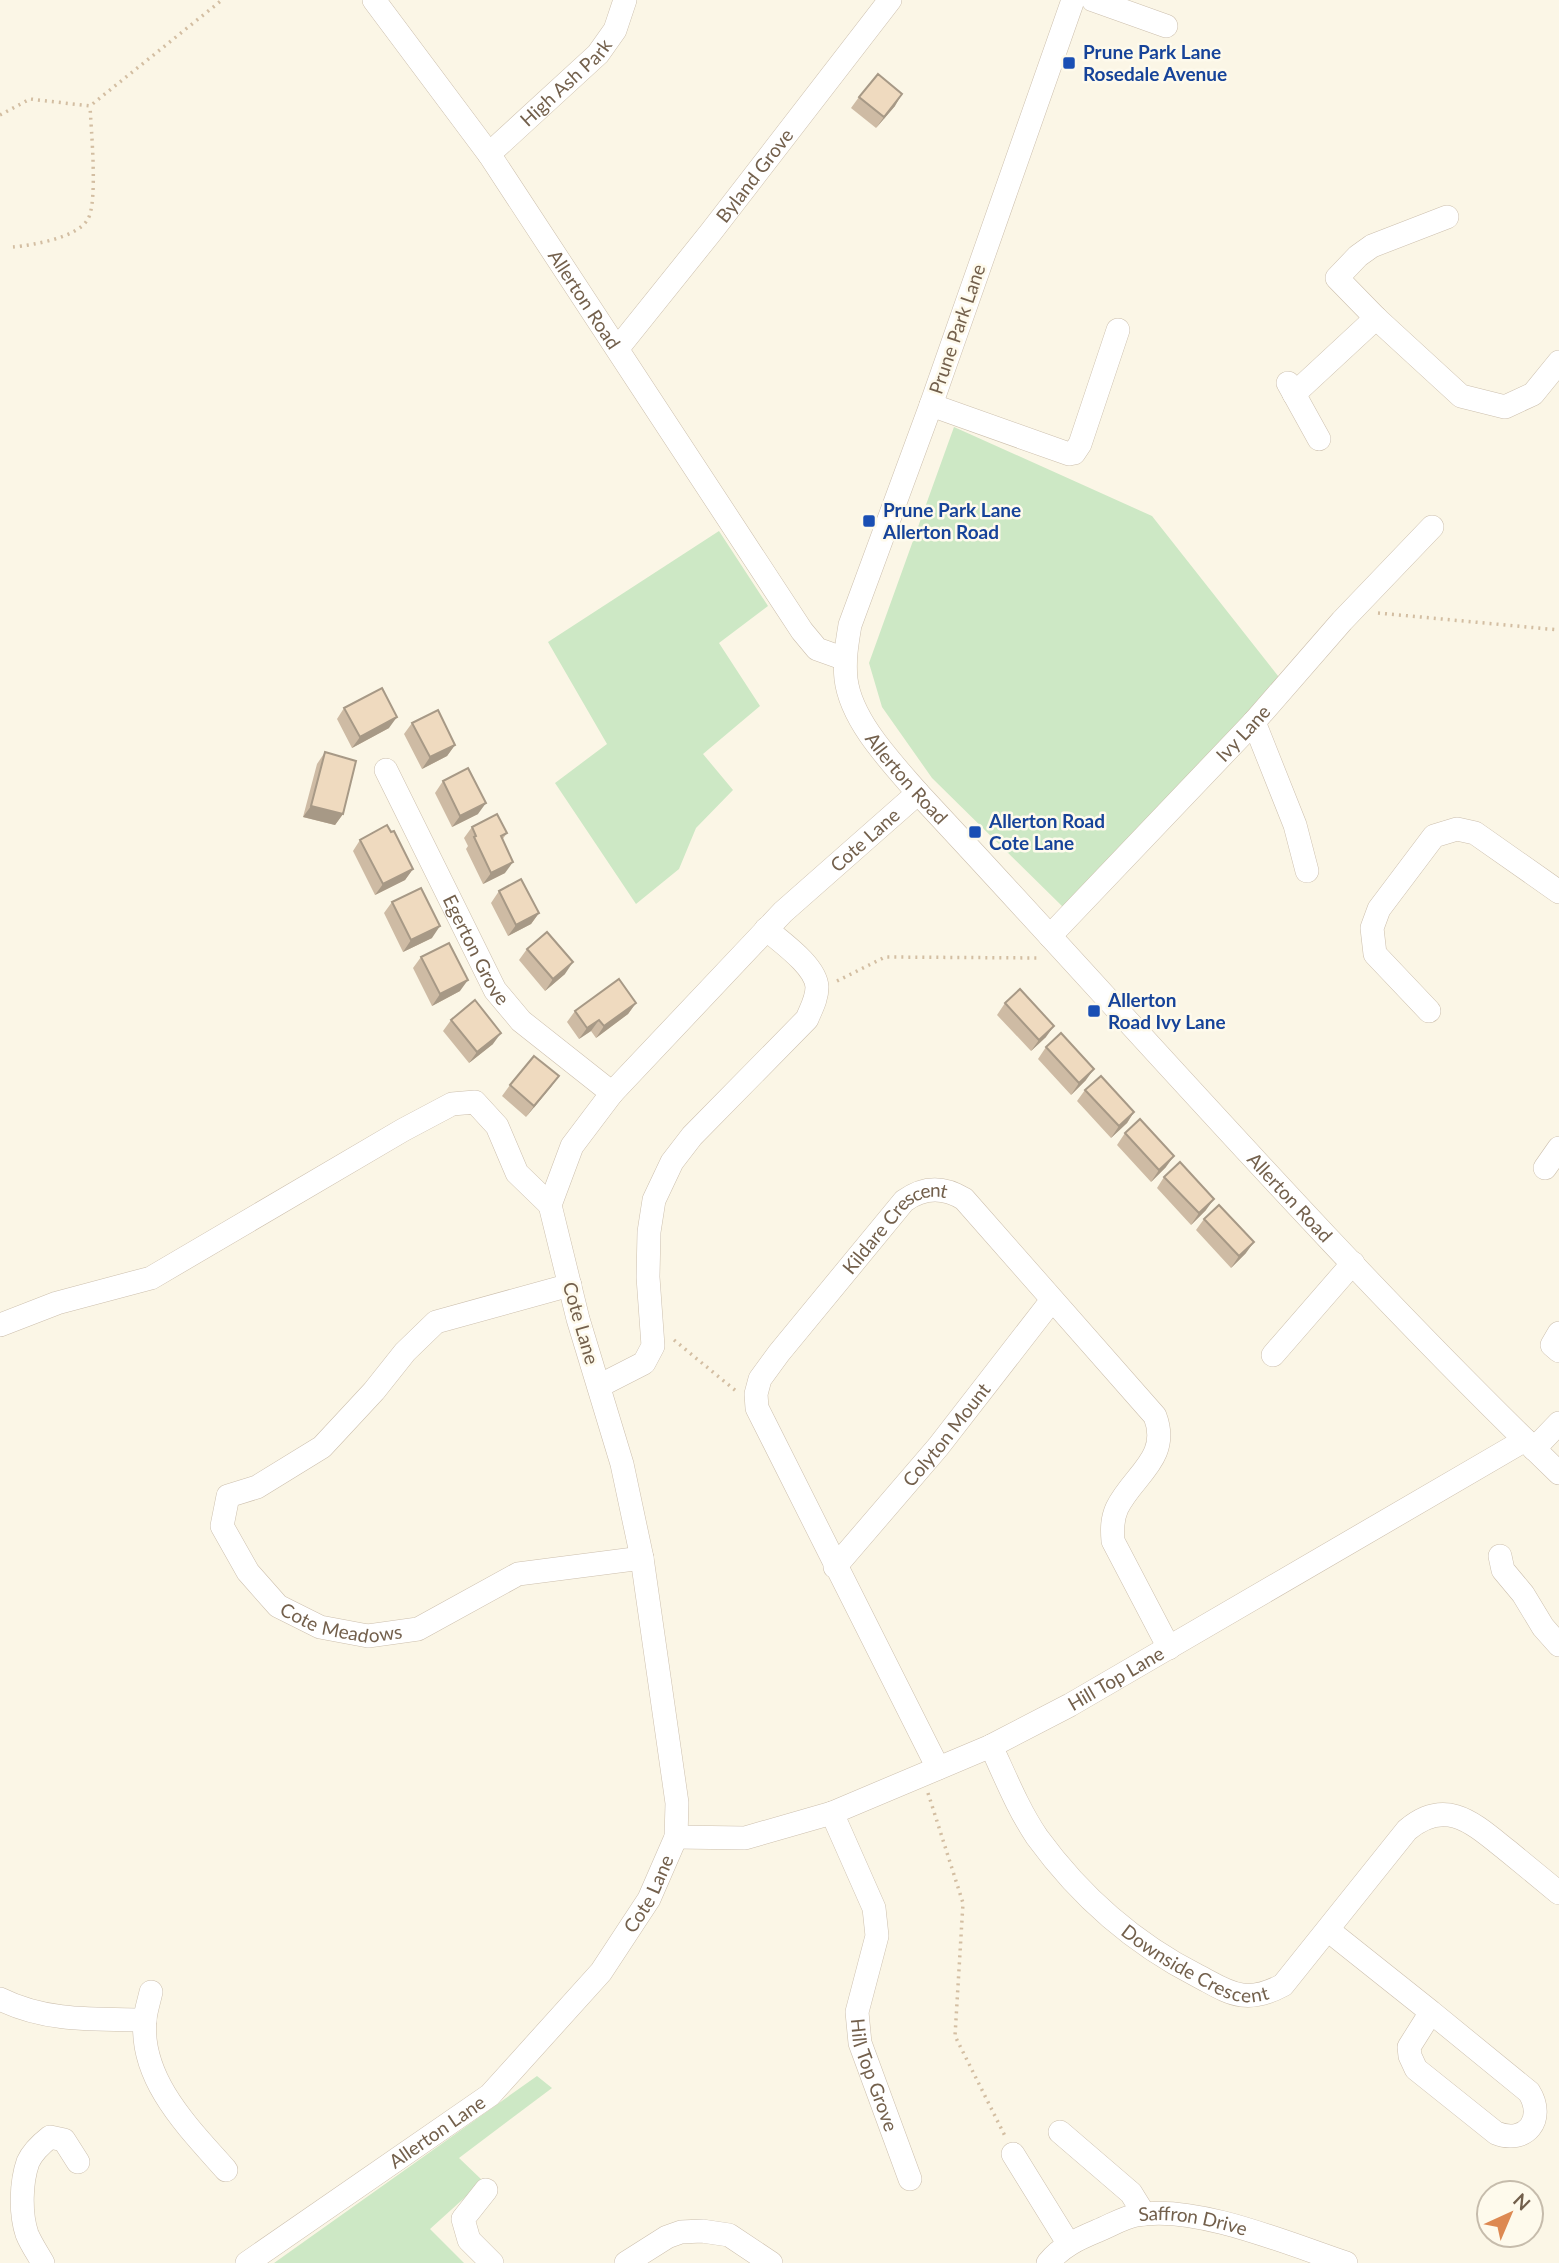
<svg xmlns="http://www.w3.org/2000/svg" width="1559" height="2263" font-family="Lato,sans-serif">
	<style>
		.green { fill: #cde8c5 }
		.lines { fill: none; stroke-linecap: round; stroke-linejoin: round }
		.minor-casing { stroke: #ccbfad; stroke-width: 24 }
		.path { stroke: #d3bea2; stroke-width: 3.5; stroke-dasharray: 2 5; stroke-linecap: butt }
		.minor { stroke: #fff; stroke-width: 23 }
		.wall { fill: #cebba4 }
		.shaded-wall { fill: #a79986 }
		.building { fill: #efdabf; stroke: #a79986; stroke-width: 2 }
		.transit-dot { fill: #1a4fb4; stroke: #fefaec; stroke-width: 2.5 }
		.labels { text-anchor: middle; stroke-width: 5; stroke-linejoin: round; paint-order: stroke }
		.transit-label { font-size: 19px; font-weight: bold; fill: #164399; stroke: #fefaec; text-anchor: start }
		.street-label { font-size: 19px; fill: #73604c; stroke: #fefaec }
	</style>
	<rect width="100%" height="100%" fill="#fbf6e6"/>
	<path class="green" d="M954 427 1152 516 1282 681 1065 909 932 778 882 707 869 663Z
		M719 531 768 606 719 643 760 706 703 754 733 790 696 828 679 869 636 904 555 783 607 744 548 642Z
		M537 2076 552 2088 459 2158 483 2181 430 2229 464 2263H274Z"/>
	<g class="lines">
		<defs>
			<g id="minor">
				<path id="s1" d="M374 0 489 154 802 631 817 649 845 659"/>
				<path id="s2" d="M1073 0 931 405 850 625C847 643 844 660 846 679 851 721 892 763 918 793 1131 1021 1335 1257 1559 1473"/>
				<path d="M1093 0 1166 26"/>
				<path id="s3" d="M489 154 598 54 615 30 625 0"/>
				<path d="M1447 217 1372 246 1358 256 1337 278 1376 318 1461 396 1505 407 1533 394 1559 362"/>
				<path id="s4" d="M618 348 711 232 890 0"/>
				<path d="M1288 383 1319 439"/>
				<path d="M1294 394 1376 318"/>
				<path d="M931 405 1069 454 1074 453 1080 444 1118 330"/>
				<path d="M1254 722 1295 825 1307 871"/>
				<path id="s5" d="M386 770 495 990 521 1021 612 1093"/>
				<path id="s6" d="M1050 936 1254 722 1342 621 1432 527"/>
				<path d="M1429 1011 1375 954 1372 928 1379 909 1434 836 1457 829 1475 833 1559 892"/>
				<path d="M1545 1168 1559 1148"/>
				<path id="s7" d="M570 1285 436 1322 405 1352 374 1391 322 1447 257 1487 228 1496 222 1526 248 1572 278 1606 320 1627 368 1636 418 1629 518 1574 642 1558"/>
				<path d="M0 1325 57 1303 151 1278 403 1130 452 1104 475 1102 497 1126 517 1173 550 1205"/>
				<path d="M1559 1333 1552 1345 1559 1351"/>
				<path d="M1273 1355 1353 1263"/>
				<path d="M599 1386 644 1363 653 1346 648 1277 649 1232 654 1200 672 1162 692 1136 807 1019C811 1009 817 999 817 987 816 966 781 942 766 929"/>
				<path d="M1534 1449 1559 1423"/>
				<path d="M1500 1556 1503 1570 1523 1594 1543 1627 1559 1645"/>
				<path id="s8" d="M835 1567 938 1447 1052 1300"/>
				<path id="s9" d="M991 1746C1005 1776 1018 1809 1037 1837 1080 1896 1133 1943 1198 1976 1212 1983 1226 1993 1242 1995 1257 1997 1270 1992 1283 1985L1407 1830C1447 1796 1475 1825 1508 1851 1525 1865 1542 1879 1559 1893"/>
				<path id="s10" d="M938 1768 757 1408 756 1394 760 1379 779 1353 904 1201C923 1187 943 1186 964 1199L1155 1416C1171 1458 1133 1475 1117 1508 1112 1519 1112 1529 1113 1541L1169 1648"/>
				<path id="s11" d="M832 1813 874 1908 877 1936 857 2012 860 2043 910 2179"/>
				<path id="s12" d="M676 1837 745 1838 832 1813 991 1746 1070 1705 1525 1440"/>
				<path d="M1328 1930 1431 2012 1409 2047 1410 2056 1416 2069 1496 2133C1526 2145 1546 2119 1529 2092L1431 2012"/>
				<path d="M151 1992C149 2001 146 2010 145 2019 139 2080 190 2129 226 2170"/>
				<path d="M0 1999C46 2022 95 2019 145 2020"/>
				<path d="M1060 2132 1131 2193 1144 2214"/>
				<path d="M1013 2154 1068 2243"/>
				<path d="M486 2190 463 2219 469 2240 492 2263"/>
				<path d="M43 2263C38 2254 31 2244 27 2234 20 2213 21 2182 28 2162 33 2151 41 2144 50 2137L64 2140 78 2162"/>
				<path id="s13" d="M247 2263 490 2095 601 1972 649 1899 676 1837 677 1803 642 1558 622 1464 578 1319 550 1205 572 1146 612 1093 783 912 918 793"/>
				<path d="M626 2263 667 2237 681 2232 702 2231 729 2235 771 2263"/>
				<path id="s14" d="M1048 2263C1062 2246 1078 2239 1097 2231 1110 2226 1124 2217 1137 2215 1195 2204 1289 2244 1346 2263"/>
			</g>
		</defs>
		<use href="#minor" class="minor-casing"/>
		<path class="path" d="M0 115 30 99 90 106 222 0
			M13 247C33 245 77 238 88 219 98 201 91 129 90 106
			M1378 613 1559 630
			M837 981 885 957 1041 958
			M674 1340 736 1391
			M928 1793 963 1903 955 2036 1005 2136"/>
		<use href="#minor" class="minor"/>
	</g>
	<path class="wall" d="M859 97 895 106 876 128 851 108Z
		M344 708 389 728 352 748 337 719Z
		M412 723 455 745 447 756 422 769 404 734Z
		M325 752 343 814 335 825 303 817 317 764Z
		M443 781 478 814 452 827 435 793Z
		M472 827 507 833 502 840 505 873 483 884 466 849 468 846 464 838Z
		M360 840 413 869 405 880 375 895 353 851Z
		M499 891 539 913 531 924 508 936 491 903Z
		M392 902 432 938 403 952 384 913Z
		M527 949 565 974 545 991 519 960Z
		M421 957 460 991 432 1006 413 968Z
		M636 1003 628 1014 596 1038 591 1031 579 1039 567 1022 575 1011Z
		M1005 1003 1046 1037 1031 1051 997 1015Z
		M451 1020 493 1044 469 1063 443 1031Z
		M1046 1047 1086 1080 1071 1095 1038 1059Z
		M559 1076 526 1117 502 1096 510 1085Z
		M1085 1090 1134 1112 1127 1123 1111 1138 1077 1101Z
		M1125 1133 1166 1167 1151 1182 1117 1145Z
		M1164 1177 1206 1210 1191 1225 1157 1188Z
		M1204 1219 1246 1253 1231 1268 1196 1230Z"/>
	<path class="shaded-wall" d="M902 94 895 106 876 128 884 117Z
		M397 717 389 728 352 748 360 737Z
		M455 745 447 756 422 769 430 757Z
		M486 803 478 814 452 827 460 816Z
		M311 806 343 814 335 825 303 817Z
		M513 862 505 873 483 884 491 873Z
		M413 869 405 880 375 895 383 884Z
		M539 913 531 924 508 936 516 925Z
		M440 926 432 938 403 952 411 940Z
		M573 962 565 974 545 991 553 979Z
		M468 980 460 991 432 1006 440 994Z
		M636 1003 628 1014 596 1038 604 1026Z
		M599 1020 591 1031 579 1039 587 1028Z
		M1054 1026 1046 1037 1031 1051 1039 1040Z
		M501 1033 493 1044 469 1063 477 1052Z
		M1094 1069 1086 1080 1071 1095 1079 1083Z
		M559 1076 551 1087 526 1117 534 1106Z
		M1134 1112 1127 1123 1111 1138 1119 1126Z
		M1174 1156 1166 1167 1151 1182 1159 1170Z
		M1214 1199 1206 1210 1191 1225 1199 1213Z
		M1254 1242 1246 1253 1231 1268 1239 1256Z"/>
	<path class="building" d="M878 74 902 94 884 117 859 97Z
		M382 688 397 717 360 737 344 708Z
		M438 710 455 745 430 757 412 723Z
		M325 752 356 761 343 814 311 806Z
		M468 768 486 803 460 816 443 781Z
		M497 814 507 833 501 836 513 862 491 873 474 837 476 836 472 827Z
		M387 825 391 832 394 831 413 869 383 884 360 840Z
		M521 879 539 913 516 925 499 891Z
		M421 888 440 926 411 940 392 902Z
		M547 932 573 962 553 979 527 949Z
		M449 943 468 980 440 994 421 957Z
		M619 979 636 1003 604 1026 599 1020 587 1028 575 1011Z
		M1020 989 1054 1026 1039 1040 1005 1003Z
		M475 1000 501 1033 477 1052 451 1020Z
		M1061 1033 1094 1069 1079 1083 1046 1047Z
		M534 1056 559 1076 534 1106 510 1085Z
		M1101 1076 1134 1112 1119 1126 1085 1090Z
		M1140 1119 1174 1156 1159 1170 1125 1133Z
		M1180 1162 1214 1199 1199 1213 1164 1177Z
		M1219 1205 1254 1242 1239 1256 1204 1219Z"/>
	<g class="transit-dot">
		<rect x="1062" y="56" width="14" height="14" rx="3.5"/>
		<rect x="862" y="514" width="14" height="14" rx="3.5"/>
		<rect x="968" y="825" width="14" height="14" rx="3.5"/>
		<rect x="1087" y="1004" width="14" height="14" rx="3.5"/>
	</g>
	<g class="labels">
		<g class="transit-label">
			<text x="1083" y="59">Prune Park Lane<tspan x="1083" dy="22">Rosedale Avenue</tspan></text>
			<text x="883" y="517">Prune Park Lane<tspan x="883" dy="22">Allerton Road</tspan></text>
			<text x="989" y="828">Allerton Road<tspan x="989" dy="22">Cote Lane</tspan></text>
			<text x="1108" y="1007">Allerton<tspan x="1108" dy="22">Road Ivy Lane</tspan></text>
		</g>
		<g class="street-label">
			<text dy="7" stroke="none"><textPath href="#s3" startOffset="105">High Ash Park</textPath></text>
			<text dy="7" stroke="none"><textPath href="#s4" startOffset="220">Byland Grove</textPath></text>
			<text dy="7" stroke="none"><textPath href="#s1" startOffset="366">Allerton Road</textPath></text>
			<text transform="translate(957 329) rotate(-71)" y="7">Prune Park Lane</text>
			<text dy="7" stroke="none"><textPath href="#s6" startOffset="280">Ivy Lane</textPath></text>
			<text dy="7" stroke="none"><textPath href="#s2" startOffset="836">Allerton Road</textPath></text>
			<text dy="7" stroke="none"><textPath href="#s13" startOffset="1750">Cote Lane</textPath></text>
			<text dy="7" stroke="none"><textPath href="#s5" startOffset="201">Egerton Grove</textPath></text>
			<text dy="7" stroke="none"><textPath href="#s2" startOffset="1404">Allerton Road</textPath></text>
			<text dy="7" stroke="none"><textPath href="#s10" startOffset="639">Kildare Crescent</textPath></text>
			<text transform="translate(581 1323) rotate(74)" y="7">Cote Lane</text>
			<text dy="7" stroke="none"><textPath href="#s8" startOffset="173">Colyton Mount</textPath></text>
			<text dy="7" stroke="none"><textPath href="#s7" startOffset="611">Cote Meadows</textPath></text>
			<text dy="7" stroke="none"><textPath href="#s12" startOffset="474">Hill Top Lane</textPath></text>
			<text dy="7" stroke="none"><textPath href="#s13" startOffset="553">Cote Lane</textPath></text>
			<text dy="7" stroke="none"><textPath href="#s9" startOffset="310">Downside Crescent</textPath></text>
			<text dy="7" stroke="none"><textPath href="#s11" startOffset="276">Hill Top Grove</textPath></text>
			<text dy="7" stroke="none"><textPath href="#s13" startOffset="231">Allerton Lane</textPath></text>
			<text dy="7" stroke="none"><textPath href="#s14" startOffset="159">Saffron Drive</textPath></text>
		</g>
	</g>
	<g transform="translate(1510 2214) rotate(44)"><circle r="33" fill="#fefaec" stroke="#c6bcac" stroke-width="2"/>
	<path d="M0-5L12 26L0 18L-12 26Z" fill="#dd8952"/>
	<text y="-10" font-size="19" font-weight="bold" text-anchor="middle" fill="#73604c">N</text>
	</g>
</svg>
